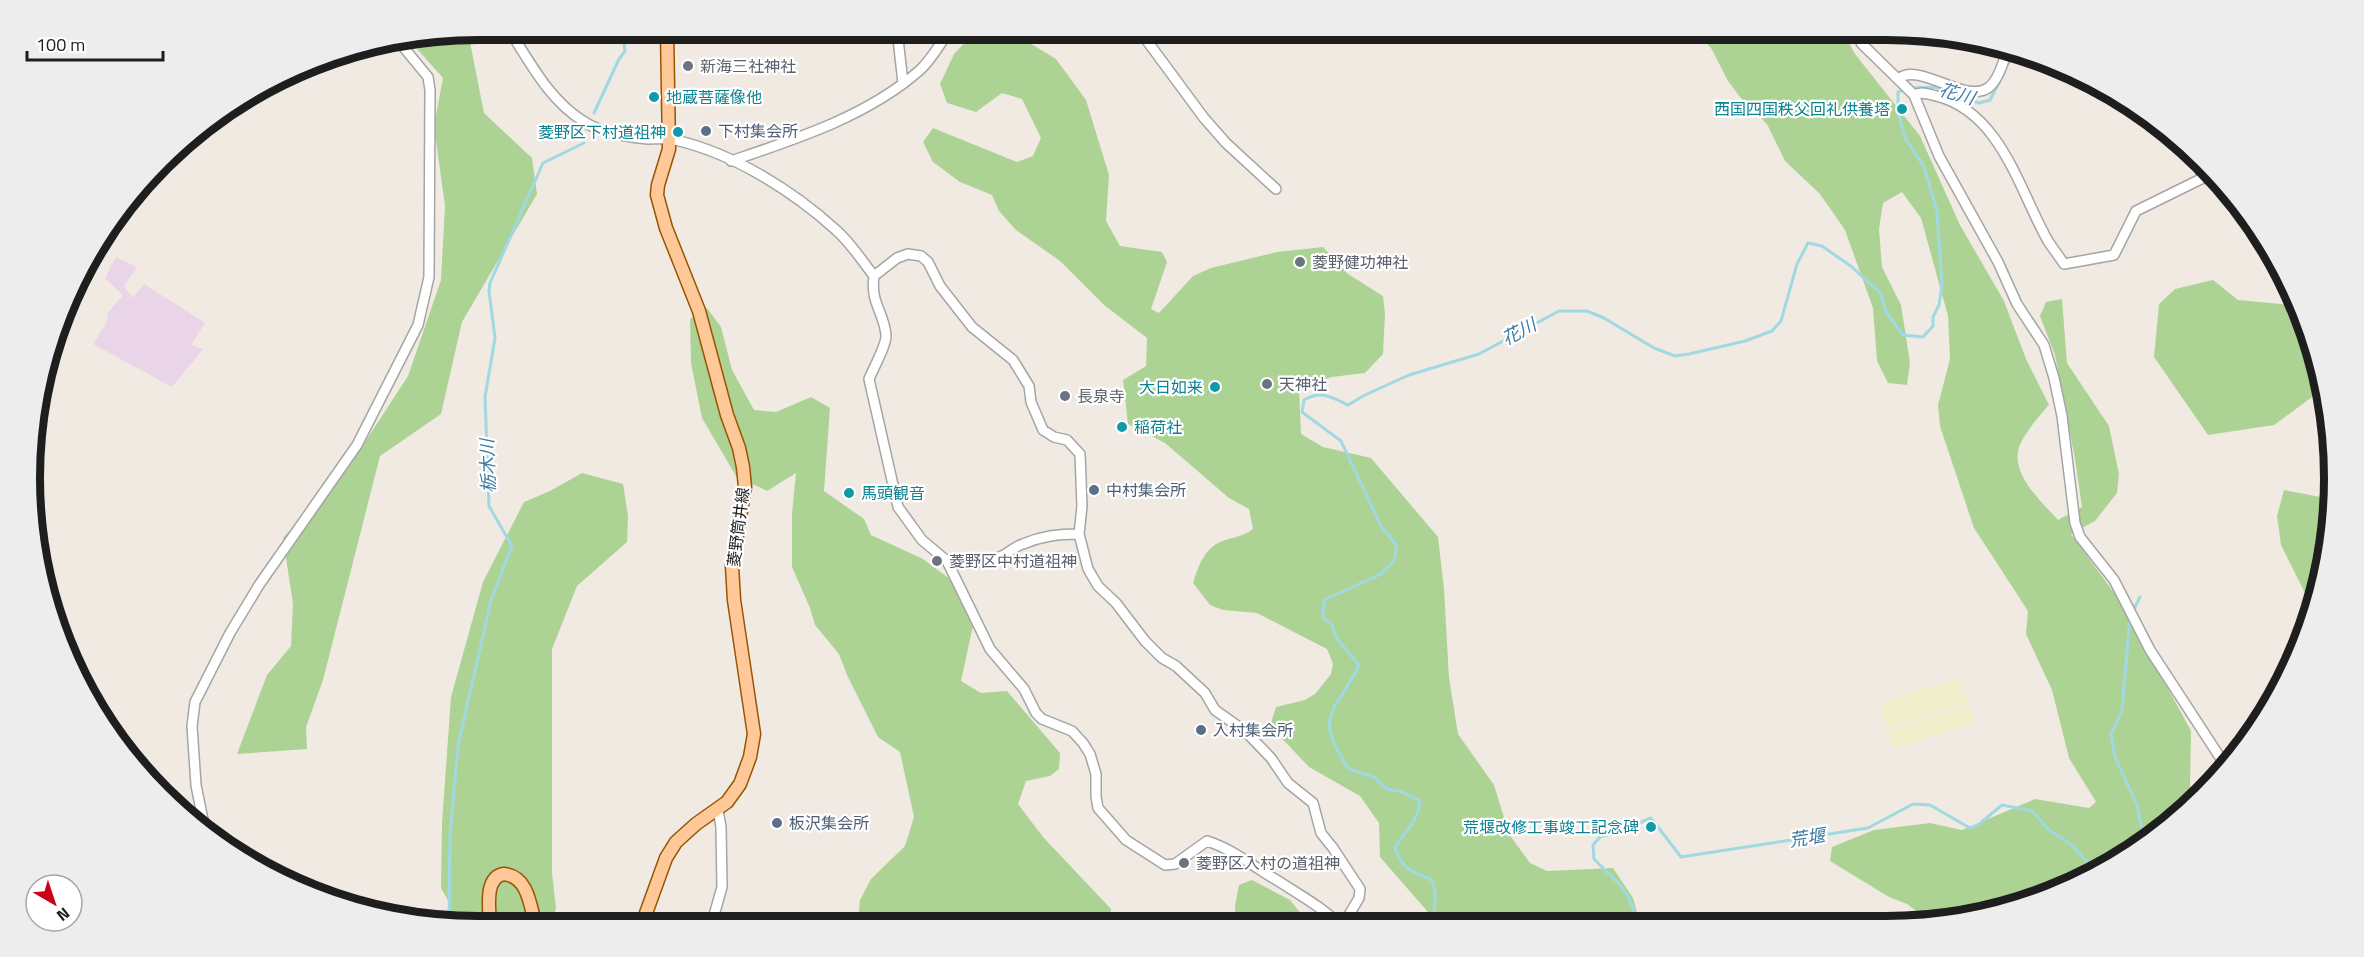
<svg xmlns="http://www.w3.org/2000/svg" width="2364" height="957" font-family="'Titillium Web','Noto Sans JP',sans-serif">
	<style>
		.industrial { fill: #ead4e8 }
		.farmland { fill: #f0efcc }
		.forest { fill: #add394 }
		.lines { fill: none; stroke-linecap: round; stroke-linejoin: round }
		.stream { stroke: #a0d9e1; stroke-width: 3 }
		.minor-casing { stroke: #a5a5a5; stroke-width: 12 }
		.major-casing { stroke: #985500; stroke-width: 15 }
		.minor { stroke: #fff; stroke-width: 9 }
		.major { stroke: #ffc899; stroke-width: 12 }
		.worship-dot { fill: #6b7280; stroke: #fff; stroke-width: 2 }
		.culture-dot { fill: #0f9aa8; stroke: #fff; stroke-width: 2 }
		.service-dot { fill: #5c6f8a; stroke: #fff; stroke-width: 2 }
		.labels { text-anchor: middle; stroke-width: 4.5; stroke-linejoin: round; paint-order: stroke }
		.worship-label { font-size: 16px; fill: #5b616d; stroke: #fff; text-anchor: start }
		.culture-label { font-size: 16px; fill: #0d838f; stroke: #fff; text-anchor: end }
		.service-label { font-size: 16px; fill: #4e5e75; stroke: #fff; text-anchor: start }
		.street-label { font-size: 16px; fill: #1e1e1e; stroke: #fff }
		.water-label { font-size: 18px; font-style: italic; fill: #3d7ca5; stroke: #fff }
		.rim { fill: none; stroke: #1e1e1e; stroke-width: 8 }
	</style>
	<rect width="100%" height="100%" fill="#f0eae3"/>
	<path class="industrial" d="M116 257 137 267 124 286 133 298 144 284 205 323 191 345 203 349 172 387 93 344 107 322V314L123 295 105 278Z"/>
	<path class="farmland" d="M1959 678 1970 703 1887 729 1880 703Z
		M1969 705 1976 722 1893 749 1888 731Z"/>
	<path class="forest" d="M977 30H1008L1056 59 1086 100 1109 175 1106 221 1120 246 1162 252 1167 262 1151 309 1159 313 1193 276 1211 268 1277 252 1323 247 1348 274 1383 296 1385 313 1383 354 1365 373 1332 377 1299 388 1301 434 1323 447 1371 458 1438 537 1444 589 1449 678 1458 734 1494 785 1509 834 1530 863 1547 871 1613 868 1633 898 1640 924H1432L1427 911 1380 857 1379 823 1360 796 1309 767 1270 726 1276 707 1305 700 1315 694 1331 674 1333 664 1327 649 1257 613 1223 610 1210 605 1193 583C1198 568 1203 551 1218 543 1230 537 1241 538 1253 529L1249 509 1229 498 1165 443 1128 424 1123 380 1146 366 1147 338 1104 305 1060 261 1016 230 999 211 992 195 960 182 933 162 923 142 933 128 1017 162 1033 156 1041 138 1022 99 1002 93 976 112 947 103 940 84 954 54Z
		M1693 30H1842L1855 54 1920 136 1960 225 2004 301 2026 359 2049 405C2040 415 2019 439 2018 452 2014 478 2043 503 2058 520L2082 507 2075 459 2055 355 2040 316 2046 302 2062 299 2067 363 2109 426 2119 474 2117 493 2095 521 2071 534 2123 605 2191 731 2190 787 2197 797 2181 816 2084 881 1944 923H1932L1907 904 1889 897 1830 861 1832 847 1874 830 1930 823 1962 830 2035 799 2089 808 2096 802 2069 758 2052 690 2026 634 2028 611 1974 528 1940 426 1938 405 1950 359 1948 316 1921 218 1902 192 1883 203 1879 229 1882 267 1901 305 1910 363 1907 385 1888 383 1877 361 1873 308 1845 230 1820 194 1785 161 1767 124 1740 97 1728 81 1711 48Z
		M468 32 484 113 532 158 537 194 462 322 441 414 380 456 323 680 306 727 307 749 237 754 267 675 291 646 293 604 283 538 350 465 408 376 441 280 445 206 434 126 443 78 410 41Z
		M2213 280 2238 300 2292 305 2296 302 2319 362 2323 389 2274 425 2208 435 2154 357 2159 304 2175 289Z
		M707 308 721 327 732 370 754 410 776 412 811 397 830 408 824 491 864 519 871 535 923 559 962 588 974 621 961 681 981 693 1007 691 1060 753 1059 769 1050 776 1026 781 1018 804 1043 837 1111 909 1110 925 861 926 858 921 860 900 871 879 905 846 914 817 900 752 878 737 847 675 839 654 815 625 810 608 792 567V513L796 473 767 491 736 476 702 418 691 363 690 319Z
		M582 473 623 484 628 516 627 542 577 586 552 649V873L556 908 551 927H479L451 922 450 904 441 888 442 823 451 697 483 582 524 502 550 491Z
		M2284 490 2331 499 2330 537 2313 609 2281 545 2277 516Z
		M1252 880 1290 900 1310 925H1235V906L1239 885Z"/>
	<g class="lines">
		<path class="stream" d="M2006 66 2017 52
			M1911 88 1935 87 1979 103 1990 100 2004 73
			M594 113 619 59 625 51 622 30
			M2133 611 2140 597
			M2130 617 2122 710 2111 734 2115 757 2137 805 2144 840
			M449 922 450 835 458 746 491 600 512 546 489 506 485 397 495 338 489 291 490 283 543 163 584 143
			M1436 924C1431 908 1439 897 1432 880 1411 871 1404 872 1395 848 1405 830 1418 822 1420 801L1402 792 1387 789 1374 777 1349 769C1312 714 1335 714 1359 665L1337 639 1332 625 1323 617 1324 600 1381 574 1394 561 1397 546 1381 526 1341 441 1302 412 1304 400C1321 390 1332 397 1348 405L1365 395 1409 375 1479 354 1559 311H1587L1604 318 1654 348 1675 356 1689 354 1745 341 1772 331 1781 321 1797 264 1808 243 1822 246 1852 267 1881 294 1886 312 1903 335 1923 337 1933 326V317L1939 305 1942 285 1937 211 1924 167 1905 138 1898 112V92L1904 90
			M1638 924 1629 898 1620 885 1594 859 1593 845 1600 837 1620 831 1651 818 1681 857 1868 828 1913 804 1930 805 1970 828 1978 825 2002 805 2032 811 2049 830 2072 845 2096 873
			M1034 926H1043"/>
		<defs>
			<path id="minor" d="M509 30C530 62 549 100 583 121 600 133 627 137 648 139 657 139 666 138 675 140 733 153 793 191 836 230 851 243 862 261 874 276 870 303 884 312 886 335 887 344 873 369 869 379L898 507 922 540 947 561 990 649 1024 689 1036 713 1042 719 1072 731 1083 743 1090 754 1096 774V797L1098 808 1126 840 1165 865 1175 864 1207 841C1235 850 1255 868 1280 882 1301 896 1322 907 1340 925
				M897 30 903 83
				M1139 30 1204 118 1226 143 1276 189
				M1853 30 1862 44 1914 95 1939 156 1998 262 2017 304 2044 345 2054 378 2062 416 2075 523 2080 537 2114 580 2150 650 2225 765
				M1898 79C1919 61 1964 104 1988 88 1998 81 2004 61 2007 50
				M1914 95C1921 91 1929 94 1936 96 2001 112 2019 190 2048 241 2053 249 2059 256 2064 264L2114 255 2136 211 2203 178 2195 156
				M731 161C796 139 868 116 920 70 933 58 940 42 951 30
				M874 276 897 258 908 254 921 256 928 262 940 286 972 327 1013 360 1029 386 1031 402 1043 430 1054 437 1067 440 1080 454 1082 506 1079 534 1088 569 1098 586 1116 603 1145 641 1162 658 1176 666 1205 693 1215 710 1246 732 1271 758 1288 783 1313 803 1321 833 1333 848 1360 889 1359 898 1343 925
				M37 513 39 399
				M947 561C967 565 983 564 1002 556 1010 552 1015 546 1023 544 1042 536 1058 534 1079 534
				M206 835 196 785 192 726 195 702 230 633 259 585 357 445 418 325 429 277 430 90 428 77 400 43
				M711 926 722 887 721 827 718 810"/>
			<path id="major" d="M490 927C490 912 483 877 504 874 529 877 530 906 536 927
				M641 927 666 858 676 842 696 824 727 802 740 784 750 757 754 734 734 600 732 566 745 487 743 467 739 448 727 415 699 311 666 228 657 195 658 185 669 149 667 30"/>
		</defs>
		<use href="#minor" class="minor-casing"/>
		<use href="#major" class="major-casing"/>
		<use href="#minor" class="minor"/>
		<use href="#major" class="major"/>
	</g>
	<g class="worship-dot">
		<circle cx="688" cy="66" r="6"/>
		<circle cx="1300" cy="262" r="6"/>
		<circle cx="1267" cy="384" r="6"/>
		<circle cx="1065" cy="396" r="6"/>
		<circle cx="937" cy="561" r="6"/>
		<circle cx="1184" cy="863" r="6"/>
	</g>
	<g class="culture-dot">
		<circle cx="654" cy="97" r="6"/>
		<circle cx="1902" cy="109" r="6"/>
		<circle cx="678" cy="132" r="6"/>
		<circle cx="1215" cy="387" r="6"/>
		<circle cx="1122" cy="427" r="6"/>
		<circle cx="849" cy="493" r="6"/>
		<circle cx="1651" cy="827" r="6"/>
	</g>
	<g class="service-dot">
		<circle cx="706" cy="131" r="6"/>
		<circle cx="1094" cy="490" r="6"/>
		<circle cx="1201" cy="730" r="6"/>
		<circle cx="777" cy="823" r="6"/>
	</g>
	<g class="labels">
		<g class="worship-label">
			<text x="700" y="72">新海三社神社</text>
			<text x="1312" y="268">菱野健功神社</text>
			<text x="1279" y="390">天神社</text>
			<text x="1077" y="402">長泉寺</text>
			<text x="949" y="567">菱野区中村道祖神</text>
			<text x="1196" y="869">菱野区入村の道祖神</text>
		</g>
		<g class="culture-label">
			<text x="666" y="103" text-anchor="start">地蔵菩薩像他</text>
			<text x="1890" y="115">西国四国秩父回礼供養塔</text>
			<text x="666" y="138">菱野区下村道祖神</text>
			<text x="1203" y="393">大日如来</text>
			<text x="1134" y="433" text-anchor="start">稲荷社</text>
			<text x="861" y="499" text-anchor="start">馬頭観音</text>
			<text x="1639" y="833">荒堰改修工事竣工記念碑</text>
		</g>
		<g class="service-label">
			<text x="718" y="137">下村集会所</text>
			<text x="1106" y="496">中村集会所</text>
			<text x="1213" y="736">入村集会所</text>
			<text x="789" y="829">板沢集会所</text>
		</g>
		<g class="street-label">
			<text transform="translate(738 527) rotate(-83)" y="6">菱野筒井線</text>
		</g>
		<g class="water-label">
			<text transform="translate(1957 94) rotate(16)" y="6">花川</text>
			<text transform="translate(1519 332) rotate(-28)" y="6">花川</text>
			<text transform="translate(488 466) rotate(-92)" y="6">栃木川</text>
			<text transform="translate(1807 838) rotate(-9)" y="6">荒堰</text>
		</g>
	</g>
	<path d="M0 0H2364V957H0ZM478 40H1886A438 438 0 0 1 2324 478V478A438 438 0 0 1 1886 916H478A438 438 0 0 1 40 478V478A438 438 0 0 1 478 40Z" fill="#ededed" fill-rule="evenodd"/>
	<path class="rim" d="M478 40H1886A438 438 0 0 1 2324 478V478A438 438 0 0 1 1886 916H478A438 438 0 0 1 40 478V478A438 438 0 0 1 478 40Z"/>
	<g transform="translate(54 903) rotate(141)"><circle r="28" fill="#ffffff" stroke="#a5a5a5" stroke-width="1.5"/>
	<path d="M0-4.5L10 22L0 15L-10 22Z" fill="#cc0016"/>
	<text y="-9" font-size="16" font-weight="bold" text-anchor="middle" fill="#1e1e1e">N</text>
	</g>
	<path d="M27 51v9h136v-9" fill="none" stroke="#1e1e1e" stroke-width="3"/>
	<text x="36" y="51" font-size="18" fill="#1e1e1e" stroke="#ffffff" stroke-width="4.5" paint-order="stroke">100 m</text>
</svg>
